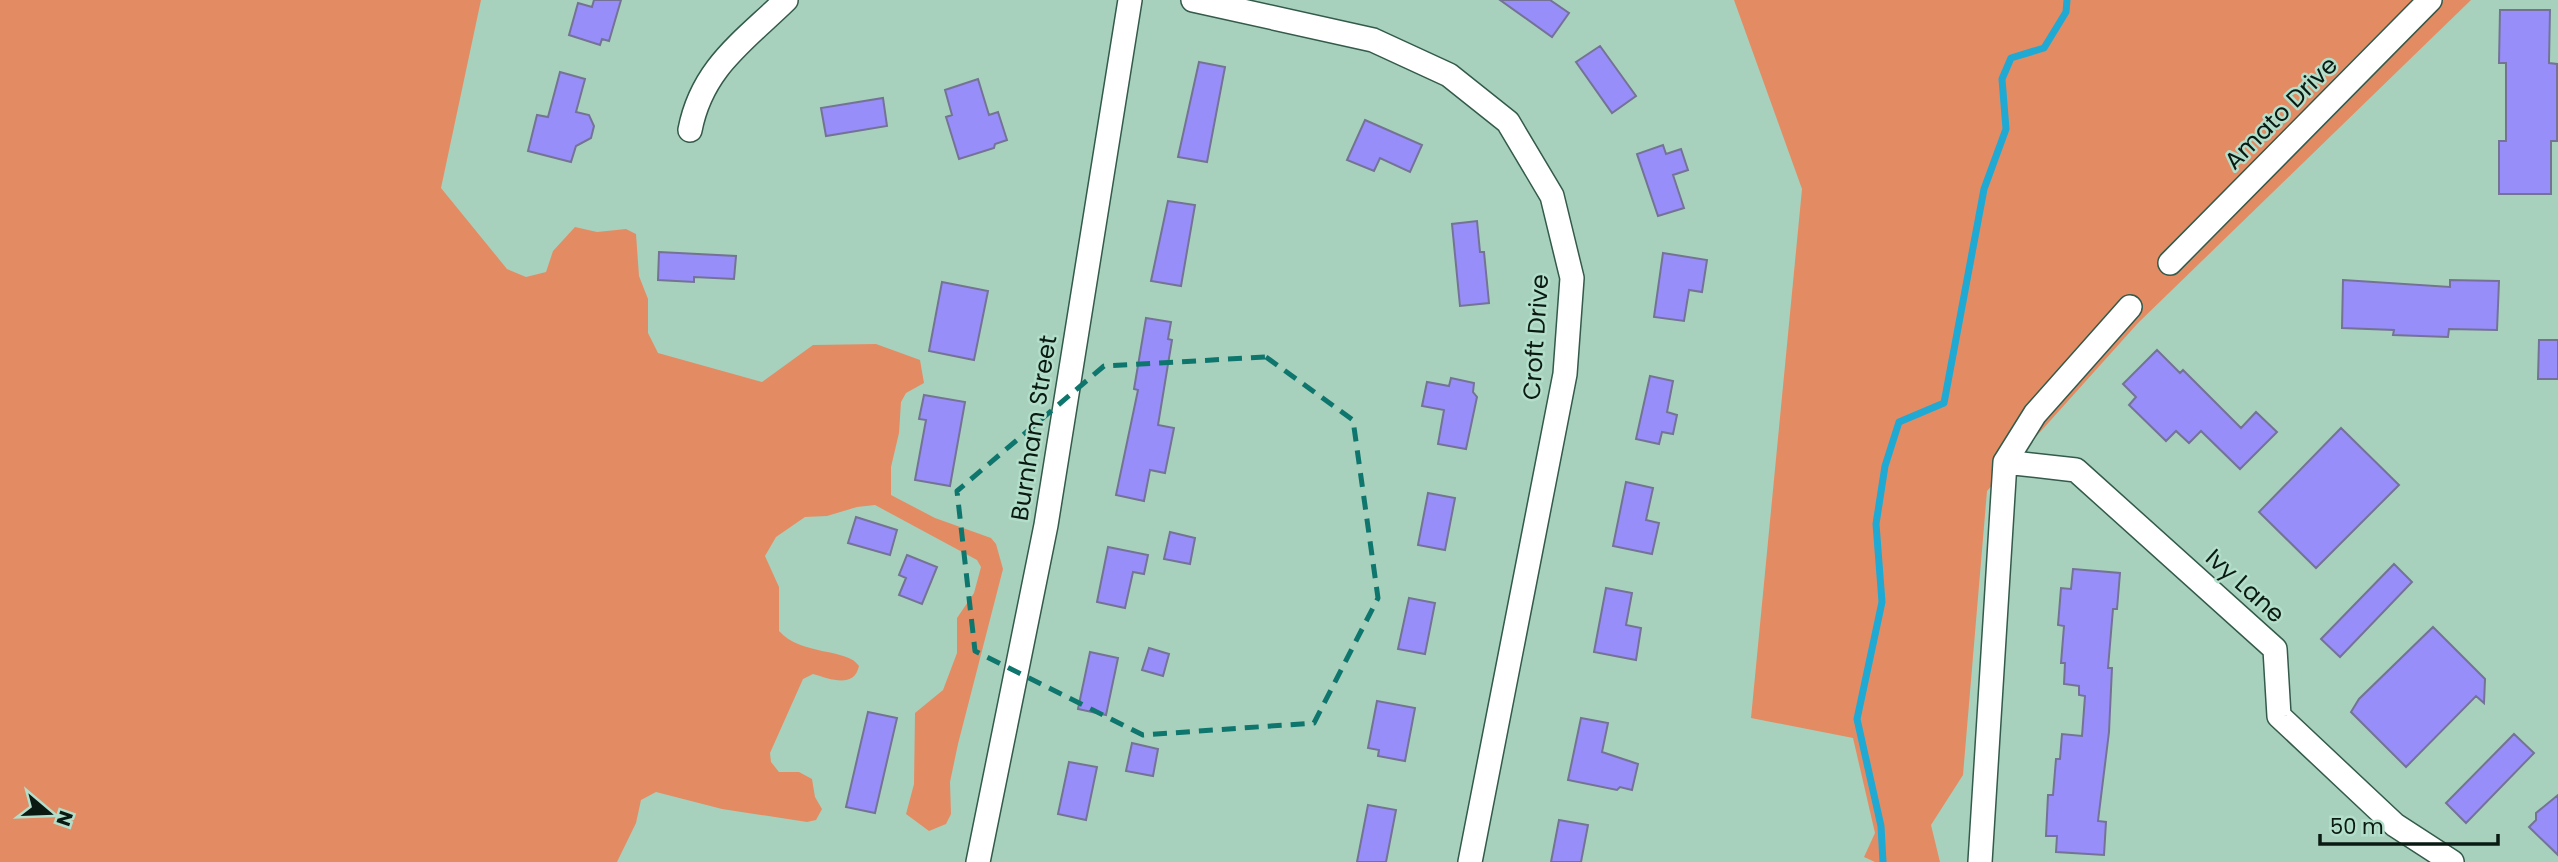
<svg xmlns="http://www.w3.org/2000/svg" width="2558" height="862" font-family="Poppins,sans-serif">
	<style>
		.green { fill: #e38c64 }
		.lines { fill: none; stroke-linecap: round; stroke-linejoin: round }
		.stream { stroke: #1fa9d3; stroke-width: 7 }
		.building { fill: #978efa; stroke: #747395; stroke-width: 2 }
		.minor-casing { stroke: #335a4a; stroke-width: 26 }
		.minor { stroke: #fff; stroke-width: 23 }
		.marked { fill: none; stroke: #0f766e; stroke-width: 5; stroke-dasharray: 14 9; stroke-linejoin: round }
		.labels { text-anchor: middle; stroke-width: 5; stroke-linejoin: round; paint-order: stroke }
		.street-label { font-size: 24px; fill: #0a1a13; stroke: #b3deca }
	</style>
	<rect width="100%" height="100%" fill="#a7d1bd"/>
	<path class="green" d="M0 0H481L441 188 507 269 526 277 546 272 553 251 575 227 597 232 626 229 636 234 639 276 648 299V333L658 353 762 382 813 345 876 344 920 360 924 383 906 393 901 402 899 433 891 467V495L935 518 991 538 996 544 1003 569 958 744 950 782 951 814 946 824 929 831 906 814 914 784 915 713 943 690 957 653V618L974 593 981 567 977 560 875 505 857 507 827 516 805 517 776 537 765 556 779 587V631C801 656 848 648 859 666 854 689 830 679 813 674L803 679 770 753 771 762 779 772H799L812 779 815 797 822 809 816 820 807 822 722 809 656 792 641 800 636 823 617 862H0Z
		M1734 0H2471L2138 323 1987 491 1963 775 1931 825 1940 862H1875L1864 857 1875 833 1853 738 1751 718 1802 189Z"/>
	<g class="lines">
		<path class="stream" d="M1883 862 1881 826 1857 719 1882 602 1876 524 1885 466 1899 422 1944 403 1984 189 2006 129 2002 79 2011 58 2044 48 2066 12 2067 0"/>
	</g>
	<path class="building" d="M594 0H621L609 41 602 39 600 45 569 35 578 3 592 7Z
		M1500 0H1550L1569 13 1552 37Z
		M2500 10H2550L2549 63 2557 64V141H2551V194H2499V141H2506V63H2499Z
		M1600 46 1636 96 1612 113 1576 62Z
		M1199 62 1225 67 1207 162 1178 157Z
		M560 72 585 79 576 112 589 115 594 126 591 138 576 146 571 162 528 151 537 115 548 117Z
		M978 79 989 115 998 112 1007 140 995 144 994 148 959 159 946 117 952 115 945 90Z
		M883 98 887 126 826 136 821 108Z
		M1365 120 1422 145 1410 172 1380 158 1374 171 1347 160Z
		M1663 145 1666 154 1681 149 1688 170 1673 175 1684 208 1658 216 1637 154Z
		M1168 201 1195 205 1181 286 1151 281Z
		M1477 221 1480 252H1484L1489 303 1460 306 1452 224Z
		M659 252 736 256 734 279 694 277V282L658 280Z
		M1663 253 1707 260 1702 292 1689 290 1684 321 1654 317Z
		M2343 280 2450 287V280L2499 281 2497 330 2449 329 2448 337 2393 335 2394 330 2342 328Z
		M942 282 988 291 974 360 929 351Z
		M1146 318 1171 322 1168 339 1172 340 1158 425 1174 428 1165 473 1150 470 1144 501 1116 495 1138 390 1134 389Z
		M2539 340H2558V379H2538Z
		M2157 350 2180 373 2183 370 2241 428 2256 412 2277 432 2240 469 2201 431 2189 443 2176 431 2166 441 2129 405 2136 397 2123 384Z
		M1650 376 1673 381 1667 412 1677 415 1673 434 1662 432 1659 444 1636 439Z
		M1451 378 1474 383 1473 392 1477 397 1466 449 1438 444 1444 410 1422 406 1427 382 1449 386Z
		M924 395 965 402 950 486 915 480 926 420 919 419Z
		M2341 428 2399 485 2316 568 2259 512Z
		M1626 482 1653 488 1646 520 1659 523 1652 554 1613 546Z
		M1428 493 1455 498 1445 550 1418 545Z
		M856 517 897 530 890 555 848 543Z
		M1170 532 1195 538 1190 564 1164 559Z
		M1108 547 1148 555 1144 574 1133 572 1125 608 1097 602Z
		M907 555 937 567 922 604 899 595 906 578 899 575Z
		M2394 564 2412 582 2340 657 2321 639Z
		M2073 569 2120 573 2117 609H2113L2108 668H2112L2109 732 2098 821 2106 822 2104 855 2056 852 2057 836H2046L2048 795H2053L2056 759H2060L2062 734 2082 736 2085 696 2079 695V686L2064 684 2065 663H2061L2064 626 2058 625 2061 588 2071 589Z
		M1606 588 1632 593 1626 625 1641 628 1636 660 1594 652Z
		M1409 598 1435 603 1425 654 1398 649Z
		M2433 627 2485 679 2484 703 2476 696 2406 767 2351 712 2359 699Z
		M1149 648 1169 654 1163 676 1142 670Z
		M1090 652 1118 658 1106 715 1078 709Z
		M1377 701 1415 708 1405 761 1378 756 1379 750 1368 748Z
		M868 712 897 718 875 813 846 807Z
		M1581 718 1608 723 1602 752 1638 764 1632 790 1620 787 1617 790 1568 780Z
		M2514 734 2534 753 2466 823 2446 803Z
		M1132 743 1158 749 1153 776 1126 771Z
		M1069 762 1097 767 1086 820 1058 814Z
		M2558 795V855L2529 827 2536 820V813Z
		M1368 805 1396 810 1386 862H1357Z
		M1559 820 1588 825 1581 862H1551Z"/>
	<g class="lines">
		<defs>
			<path id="minor" d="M1193 0 1373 40 1449 75 1508 122 1552 196 1572 278 1565 374 1470 862
				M690 130C702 68 743 42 786 0
				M2170 263 2430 0
				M2005 462 2076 470 2275 649 2279 716 2395 825 2452 862
				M978 862 1046 525 1130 0
				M1980 862 2005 462 2035 414 2130 307"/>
		</defs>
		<use href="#minor" class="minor-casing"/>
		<use href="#minor" class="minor"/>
	</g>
	<path class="marked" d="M1266 357 1353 420 1378 598 1314 723 1143 735 975 651 957 491 1104 366Z"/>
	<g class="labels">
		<g class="street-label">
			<text transform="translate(2281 113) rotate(-45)" y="8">Amato Drive</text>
			<text transform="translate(1536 337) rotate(-86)" y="8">Croft Drive</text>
			<text transform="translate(1034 428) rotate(-81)" y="8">Burnham Street</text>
			<text transform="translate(2245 586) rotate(42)" y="8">Ivy Lane</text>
		</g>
	</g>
	<g transform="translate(49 813) rotate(109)" stroke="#b3deca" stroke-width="5" paint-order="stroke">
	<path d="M0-5L12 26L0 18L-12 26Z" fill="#0a1a13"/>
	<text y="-10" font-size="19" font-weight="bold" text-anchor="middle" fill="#0a1a13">N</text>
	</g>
	<path d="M2320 834v10h178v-10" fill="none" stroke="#0a1a13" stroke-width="3.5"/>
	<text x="2330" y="834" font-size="21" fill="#0a1a13" stroke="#b3deca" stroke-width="5" paint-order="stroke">50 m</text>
</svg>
